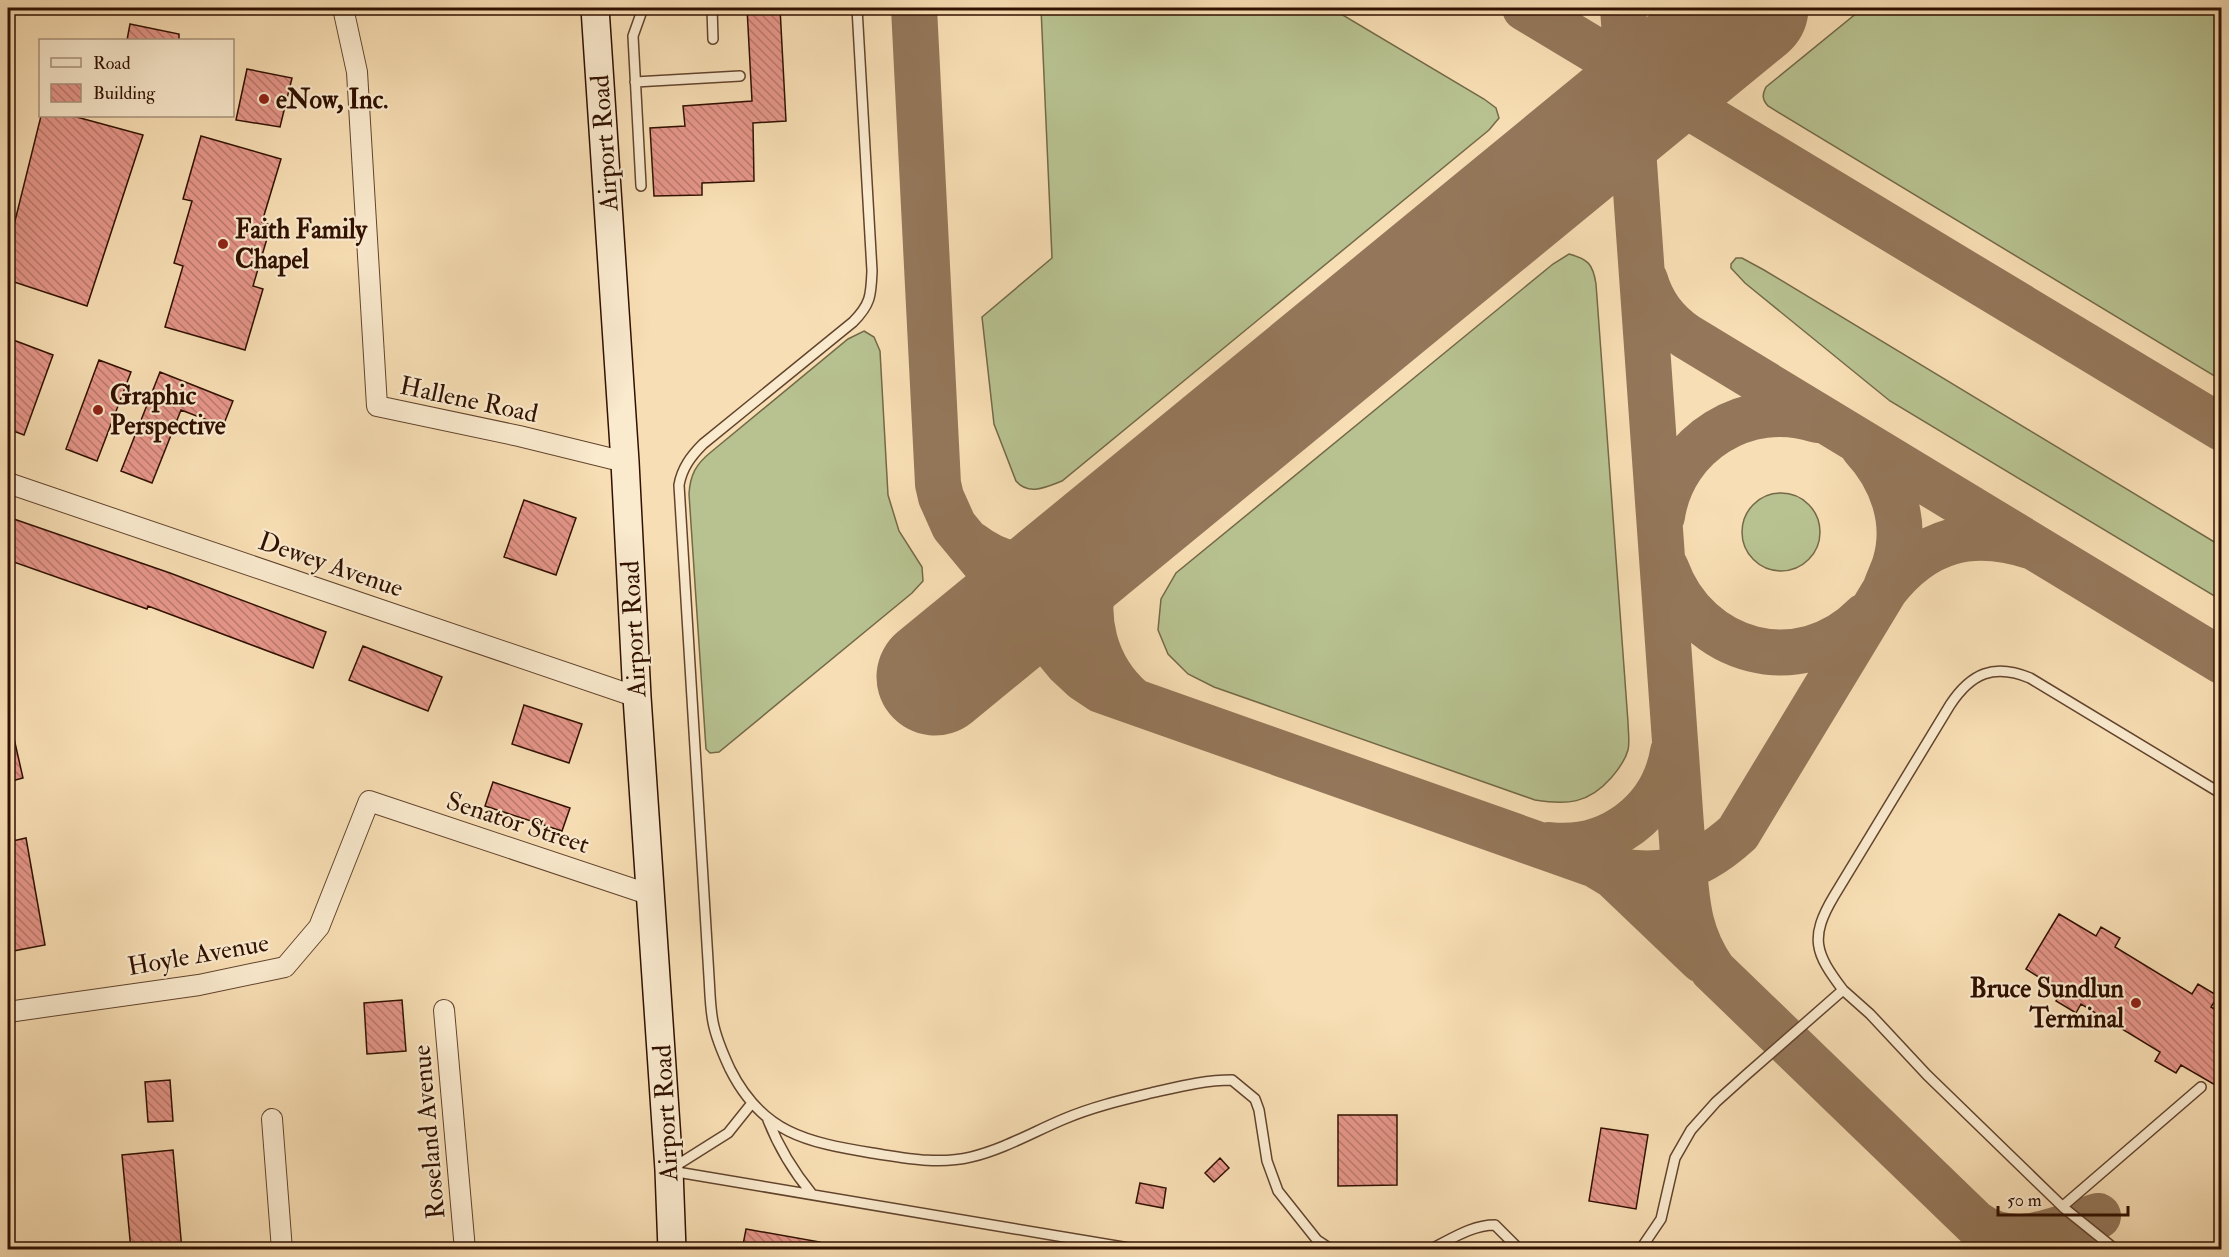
<svg xmlns="http://www.w3.org/2000/svg" width="2229" height="1257" font-family="'IM FELL Double Pica',serif">
	<style>
		.grass { fill: #b8c291; stroke: #746948; stroke-width: 1.5 }
		.lines { fill: none; stroke-linecap: round; stroke-linejoin: round }
		.taxiway { stroke: #94775a; stroke-width: 46 }
		.runway { stroke: #94775a; stroke-width: 117 }
		.building { fill: url(#building-back-hatch); stroke: #301000; stroke-width: 1.5 }
		.lane-casing { stroke: #62442d; stroke-width: 12 }
		.street-casing { stroke: #62442d; stroke-width: 22 }
		.secondary-casing { stroke: #301000; stroke-width: 30 }
		.lane { stroke: #faeace; stroke-width: 9 }
		.street { stroke: #faeace; stroke-width: 20 }
		.secondary { stroke: #faeace; stroke-width: 27 }
		.poi-dot { fill: #8f2418; stroke: #faeace; stroke-width: 2 }
		.labels { text-anchor: middle; stroke-width: 4.5; stroke-linejoin: round; paint-order: stroke }
		.poi-label { font-size: 26px; font-weight: bold; fill: #301000; stroke: #faeace; text-anchor: start }
		.street-label { font-size: 26px; fill: #301000; stroke: #faeace }
	</style>
	<defs>
		<pattern id="building-back-hatch" width="6" height="6" patternUnits="userSpaceOnUse" patternTransform="scale(1.5)"><rect width="6" height="6" fill="#e6968a"/><path d="M-1 5l2 2M0 0l6 6M5-1l2 2" fill="none" stroke="#bb796e"/></pattern>
	</defs>
	<rect width="100%" height="100%" fill="#f8deb4"/>
	<filter id="stains"><feTurbulence type="fractalNoise" baseFrequency=".00333" numOctaves="4"/><feColorMatrix values="0 0 0 0 .2 0 0 0 0 .09 0 0 0 0 .02 0 0 0 .5 -.17"/></filter>
	<radialGradient id="worn" r=".72"><stop offset=".6" stop-color="#630" stop-opacity="0"/><stop offset="1" stop-color="#630" stop-opacity=".3"/></radialGradient>
	<path class="grass" d="M1041 8H1331L1484 99 1496 108 1499 118 1489 130 1062 481C1046 487 1029 496 1016 481L994 424 982 317 1052 258Z
		M1863 8H2221V380L1768 106C1762 99 1762 95 1766 87Z
		M1569 254C1588 259 1593 264 1596 284L1628 722C1628 730 1630 742 1628 750 1625 761 1618 770 1611 778 1588 804 1567 805 1535 800L1214 687 1188 674 1168 654 1158 630 1161 599 1176 573 1553 264Z
		M1736 258H1742L1764 270 2221 546V600L1890 401 1745 283 1731 268V264Z
		M864 331 874 337 880 351 888 495 899 531 922 567 923 581 912 593 719 752 710 753 706 749 689 494C690 475 696 464 711 452L848 339Z
		M1742 532a39 39 0 1 1 78 0a39 39 0 1 1-78 0Z"/>
	<g class="lines">
		<path class="taxiway" d="M914 8 938 484 941 497 954 526 1068 664 1083 678 1101 690 1596 865C1654 883 1694 873 1738 833L1885 590C1925 539 1972 527 2033 547
			M1525 8 2222 428
			M1623 8 1684 868C1687 908 1690 936 1713 970L1975 1223C2014 1252 2056 1229 2098 1216
			M1645 280C1652 304 1665 321 1686 336L2222 661
			M1863 447C1892 478 1908 522 1895 564 1892 573 1888 581 1885 590
			M1662 516C1673 443 1747 397 1817 420
			M1116 528C1110 541 1102 555 1097 570 1081 616 1095 668 1132 700
			M971 544C1011 575 1045 568 1088 551
			M1666 568C1697 654 1800 682 1865 616
			M1549 845C1609 852 1663 812 1673 752
			M1599 867 1614 876 1702 960"/>
		<path class="runway" d="M935 677 1750 8"/>
	</g>
	<path class="building" d="M747 8H780L786 121 753 123 754 181 702 183V195L654 196 650 128 685 126 683 106 752 101Z
		M130 24 179 34V40H127Z
		M247 69 292 78 280 127 236 120Z
		M41 116H73L143 135 87 306 8 280V249Z
		M201 136 281 159 262 222 271 225 253 286 263 289 245 350 165 327 183 266 174 263 192 201 183 199Z
		M8 338 53 355 24 435 8 429Z
		M99 360 131 372 97 461 66 449Z
		M160 372 233 401 223 426 181 410 152 483 121 471Z
		M524 500 576 518 556 575 504 557Z
		M8 517 170 573 326 632 313 668 148 606 147 609 8 560Z
		M363 646 442 677 428 711 349 680Z
		M524 705 582 724 569 763 512 744Z
		M8 734H13L23 778 8 782Z
		M493 782 570 808 562 831 485 806Z
		M26 838 45 945 8 952V842Z
		M2059 914 2096 936 2101 927 2120 938 2115 947 2192 994 2198 984 2218 996 2211 1007 2222 1014V1089L2181 1065 2176 1073 2155 1061 2160 1052 2081 1004 2076 1013 2056 1001 2061 991 2026 969Z
		M402 1000 406 1051 367 1054 364 1003Z
		M170 1080 173 1121 148 1122 145 1082Z
		M1338 1115H1397V1185L1338 1186Z
		M1601 1128 1648 1135 1636 1209 1589 1201Z
		M173 1150 182 1250H131L122 1155Z
		M1220 1158 1229 1168 1214 1182 1205 1173Z
		M1140 1183 1166 1188 1163 1208 1136 1203Z
		M746 1229 820 1242 819 1250H742Z"/>
	<g class="lines">
		<defs>
			<path id="lane" d="M712 8 713 39
				M857 8 872 271C871 295 871 304 853 322L703 444C691 456 682 468 679 485L709 977C710 992 710 1007 713 1022 716 1038 723 1054 730 1069 762 1133 806 1142 872 1153 905 1158 938 1165 971 1157 1004 1149 1033 1132 1064 1119 1092 1107 1122 1100 1151 1093 1178 1087 1204 1080 1232 1080L1255 1099 1259 1110 1267 1161 1278 1191 1317 1240 1332 1250
				M635 82 740 76
				M641 186 633 36 643 8
				M1843 990 1870 1014 1927 1075 2064 1208 2116 1250
				M768 1120C779 1148 793 1171 812 1194
				M674 1167 728 1133 752 1103
				M671 1171 1141 1250
				M2063 1206 2201 1087
				M1429 1250C1450 1240 1471 1225 1495 1225L1520 1250
				M1640 1250 1661 1219 1675 1158 1691 1130 1716 1102 1746 1075 1843 990C1815 953 1809 938 1834 896L1950 705C1971 673 1994 663 2030 678L2222 794
				M2212 1250 2222 1247"/>
			<path id="street" d="M343 8 357 72 377 406 519 436 625 462
				M8 483 637 697
				M444 1010 465 1250
				M8 1012 199 985 285 967 319 927 369 801 651 895
				M272 1119 282 1250"/>
			<path id="secondary" d="M595 8 625 462 637 697 669 1170 672 1250"/>
		</defs>
		<use href="#lane" class="lane-casing"/>
		<use href="#street" class="street-casing"/>
		<use href="#secondary" class="secondary-casing"/>
		<use href="#lane" class="lane"/>
		<use href="#street" class="street"/>
		<use href="#secondary" class="secondary"/>
	</g>
	<g class="poi-dot">
		<circle cx="264" cy="99" r="6"/>
		<circle cx="223" cy="244" r="6"/>
		<circle cx="98" cy="410" r="6"/>
		<circle cx="2136" cy="1003" r="6"/>
	</g>
	<g class="labels">
		<g class="poi-label">
			<text x="276" y="108">eNow, Inc.</text>
			<text x="235" y="238">Faith Family<tspan x="235" dy="30">Chapel</tspan></text>
			<text x="110" y="404">Graphic<tspan x="110" dy="30">Perspective</tspan></text>
			<text x="2124" y="997" text-anchor="end">Bruce Sundlun<tspan x="2124" dy="30">Terminal</tspan></text>
		</g>
		<g class="street-label">
			<text transform="translate(604 143) rotate(-94)" y="9">Airport Road</text>
			<text transform="translate(469 399) rotate(12)" y="9">Hallene Road</text>
			<text transform="translate(331 564) rotate(19)" y="9">Dewey Avenue</text>
			<text transform="translate(633 629) rotate(-93)" y="9">Airport Road</text>
			<text transform="translate(518 822) rotate(18)" y="9">Senator Street</text>
			<text transform="translate(198 954) rotate(-10)" y="9">Hoyle Avenue</text>
			<text transform="translate(665 1113) rotate(-93)" y="9">Airport Road</text>
			<text transform="translate(428 1132) rotate(-95)" y="9">Roseland Avenue</text>
		</g>
	</g>
	<rect width="2229" height="1257" fill="none" stroke="#f8deb4" stroke-width="30"/>
	<rect x="9" y="9" width="2211" height="1239" fill="none" stroke="#301000" stroke-width="3"/>
	<rect x="15" y="15" width="2199" height="1227" fill="none" stroke="#301000" stroke-width="1.5"/>
	<rect x="39" y="39" width="195" height="78" fill="#faeace" stroke="#a9937c" stroke-width="1.5"/>
	<rect x="51" y="58" width="30" height="9" fill="#faeace" stroke="#a9937c" stroke-width="1.5"/>
	<text x="93" y="69" font-size="18" fill="#301000">Road</text>
	<rect x="51" y="84" width="30" height="18" fill="url(#building-back-hatch)" stroke="#a9937c" stroke-width="1.5"/>
	<text x="93" y="99" font-size="18" fill="#301000">Building</text>
	<path d="M1998 1206v9h130v-9" fill="none" stroke="#301000" stroke-width="3"/>
	<text x="2007" y="1206" font-size="18" fill="#301000" stroke="#faeace" stroke-width="4.5" paint-order="stroke">50 m</text>
	<rect width="100%" height="100%" filter="url(#stains)"/>
	<rect width="100%" height="100%" fill="url(#worn)"/>
</svg>
